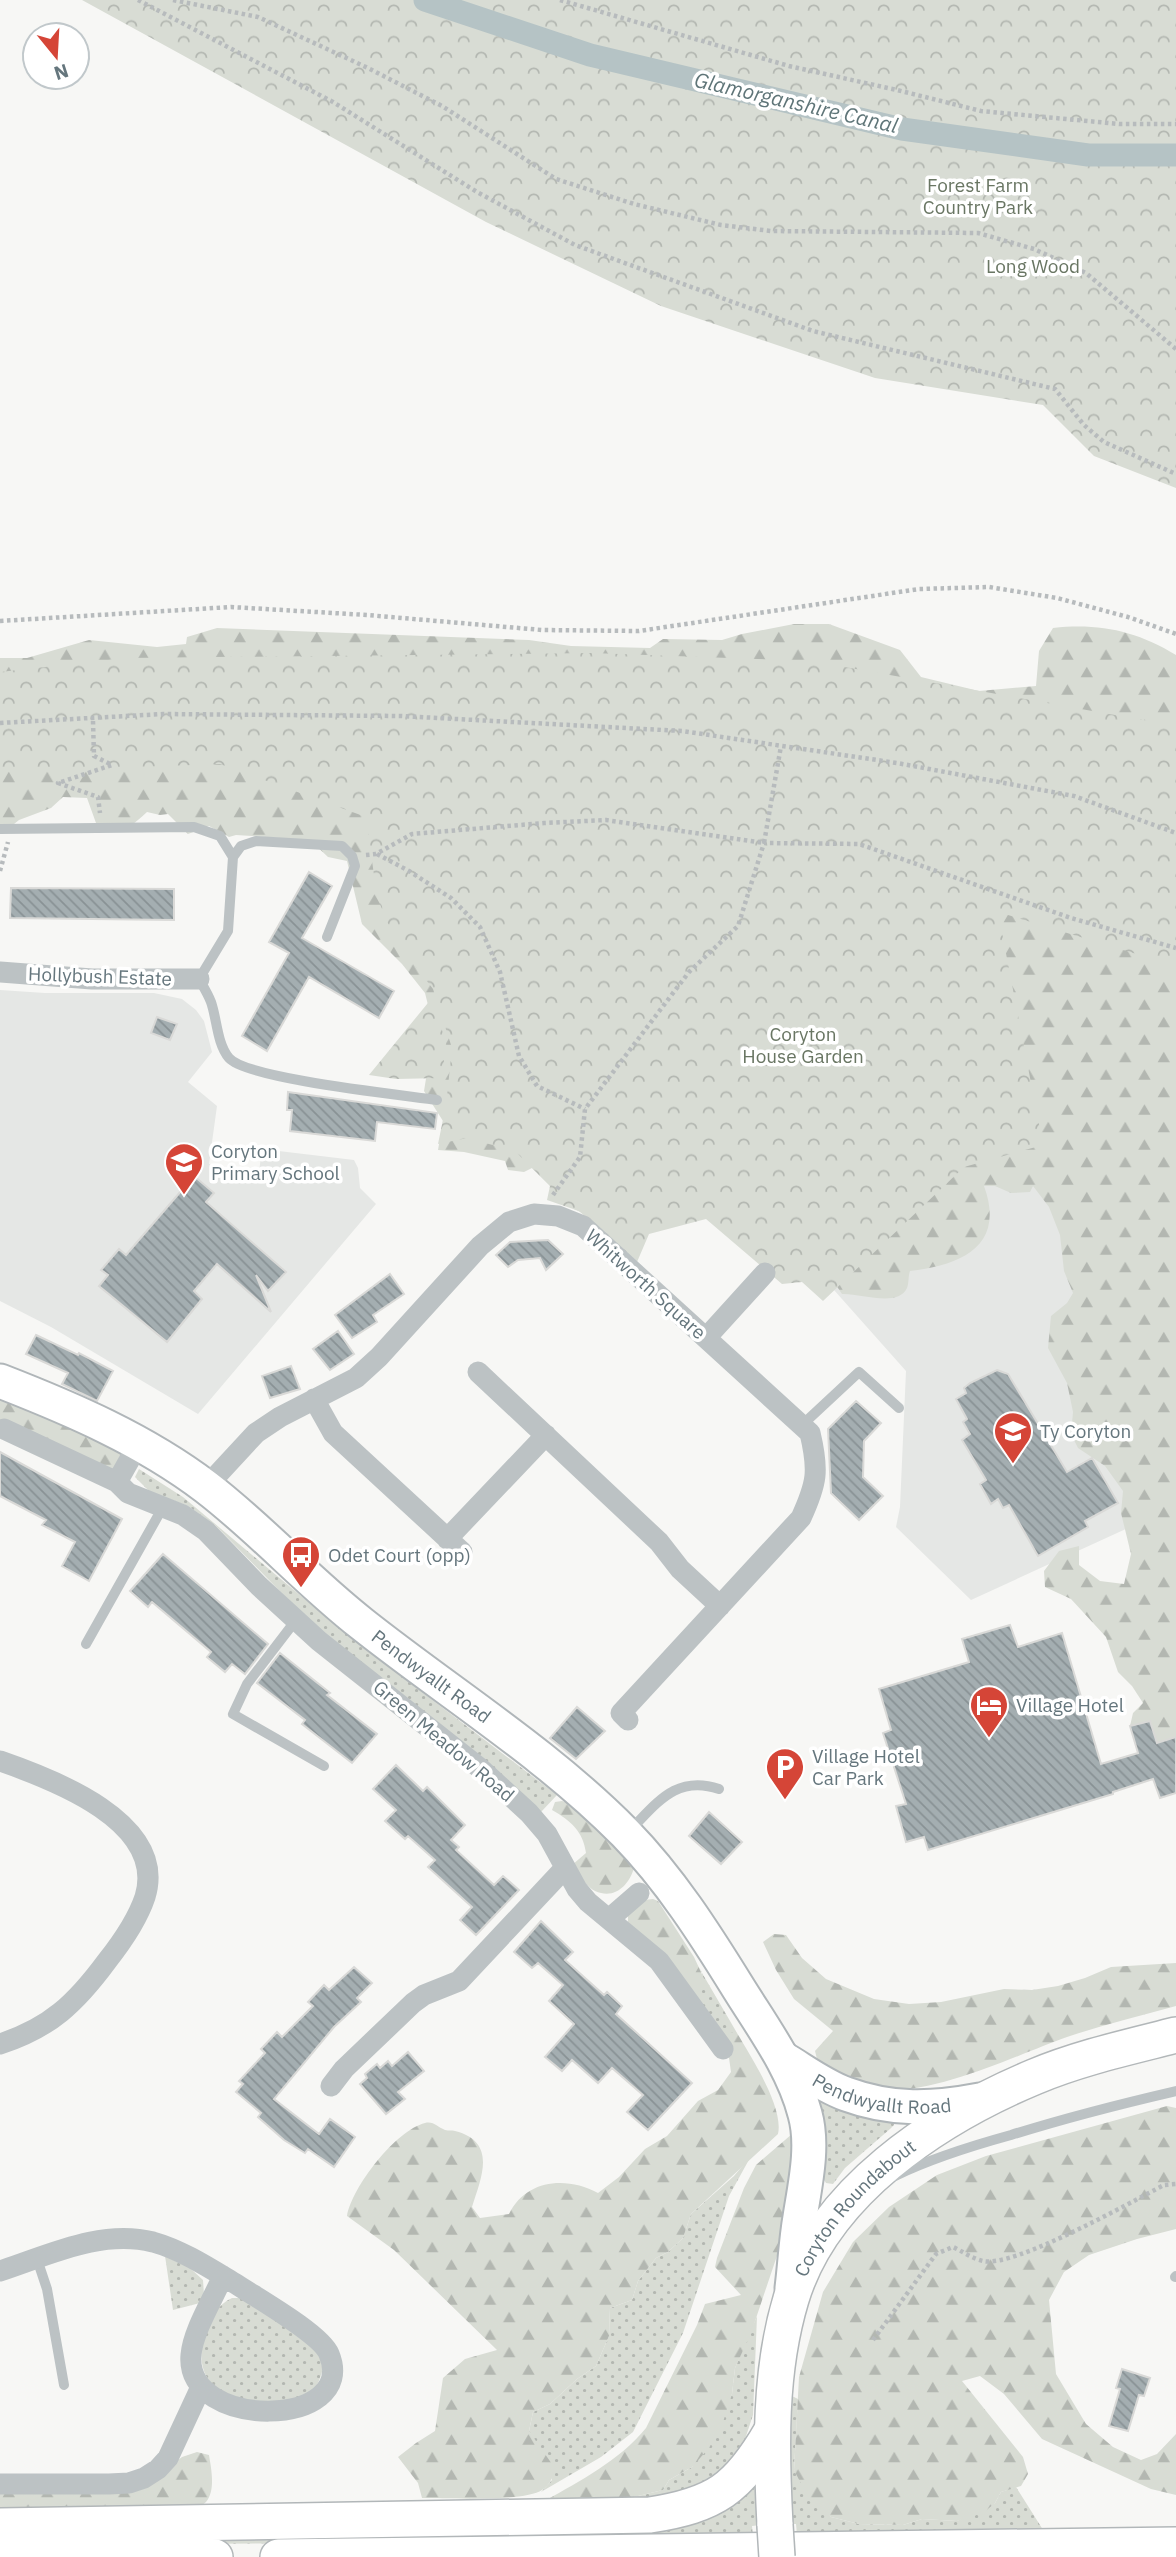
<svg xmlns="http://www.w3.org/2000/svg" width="1176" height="2557" font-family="'IBM Plex Sans',sans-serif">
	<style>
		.built { fill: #e5e7e5 }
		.grass { fill: url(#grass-dots) }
		.forest { fill: url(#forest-firs) }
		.park { fill: url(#park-crowns) }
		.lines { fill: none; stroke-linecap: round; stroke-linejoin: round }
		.canal { stroke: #b5c3c5; stroke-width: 23 }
		.building { fill: url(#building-back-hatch); stroke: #d9d9d7; stroke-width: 2 }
		.primary-casing { stroke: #b0b6b9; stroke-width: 37 }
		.trunk-casing { stroke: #b2b7b9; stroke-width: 38 }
		.path { stroke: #b7bbbd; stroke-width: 4.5; stroke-dasharray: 3.5 3.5; stroke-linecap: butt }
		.service { stroke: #bcc2c4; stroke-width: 10 }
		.minor { stroke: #bcc2c4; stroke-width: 21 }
		.primary { stroke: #fff; stroke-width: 33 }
		.trunk { stroke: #fff; stroke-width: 35 }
		.trunk-bridge-casing { stroke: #b2b7b9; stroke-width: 38; stroke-linecap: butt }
		.trunk-bridge { stroke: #fff; stroke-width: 35 }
		.labels { text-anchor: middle; stroke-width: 7; stroke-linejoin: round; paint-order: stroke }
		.park-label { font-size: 19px; fill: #697663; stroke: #fff }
		.street-label { font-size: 19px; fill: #65767d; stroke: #fff }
		.poi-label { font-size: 19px; fill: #65767d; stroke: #fff; text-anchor: start }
		.water-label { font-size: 21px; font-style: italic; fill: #5f7578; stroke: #fff }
	</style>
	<defs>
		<pattern id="grass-dots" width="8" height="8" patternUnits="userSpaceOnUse" patternTransform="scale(1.75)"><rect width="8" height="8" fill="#d8dcd4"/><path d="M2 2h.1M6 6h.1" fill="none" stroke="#b3b7b1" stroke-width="1.8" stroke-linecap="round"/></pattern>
		<pattern id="forest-firs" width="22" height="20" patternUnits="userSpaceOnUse" patternTransform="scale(1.75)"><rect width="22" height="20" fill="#d8dcd4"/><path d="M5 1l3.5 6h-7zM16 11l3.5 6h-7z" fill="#b3b7b1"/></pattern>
		<pattern id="park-crowns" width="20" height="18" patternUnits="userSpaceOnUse" patternTransform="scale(1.75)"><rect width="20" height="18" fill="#d8dcd4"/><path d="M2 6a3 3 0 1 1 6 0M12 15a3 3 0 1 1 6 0" fill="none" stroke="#b3b7b1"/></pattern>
		<pattern id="building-back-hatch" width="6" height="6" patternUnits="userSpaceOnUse" patternTransform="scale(1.75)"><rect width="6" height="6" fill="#a4aeb1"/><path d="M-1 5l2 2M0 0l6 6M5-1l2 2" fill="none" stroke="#899295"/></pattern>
	</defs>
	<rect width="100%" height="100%" fill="#f7f7f5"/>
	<path class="built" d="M0 990 45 993H154L182 999 196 1010 204 1021 212 1052 188 1082 217 1106 209 1164 259 1172 262 1149 354 1160 358 1168 360 1188 376 1204 198 1414 51 1327 0 1301Z
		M1043 1145 1176 1506 971 1600 896 1527 900 1507 906 1371 834 1290 964 1167Z"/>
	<path class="grass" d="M139 1469 183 1497 350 1637 557 1795 541 1812 313 1625 215 1525 188 1506 149 1491 135 1477Z
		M698 1966 744 2045 737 2033 726 2037 691 1989H701L702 1972Z
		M808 2088 893 2120 894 2125 890 2129 845 2168 833 2184 826 2183 823 2178Z
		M751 2156 729 2196 683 2333 633 2432 601 2457 541 2492 552 2480 529 2431 533 2412 550 2404 577 2379 596 2366 609 2336 610 2308 632 2300 638 2281 656 2258 668 2252 683 2238 691 2214 734 2176Z
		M165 2256 190 2268 203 2280 204 2295 200 2303 173 2310Z
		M232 2298H241L312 2344 324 2363C321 2377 317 2393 302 2398 296 2401 287 2400 280 2401 233 2407 185 2386 207 2331 213 2316 217 2305 232 2298Z
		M757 2316 753 2415 743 2445 718 2478 683 2495 613 2502 663 2490 669 2480 692 2467 732 2394 735 2368Z
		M788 2394 798 2399 794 2470 831 2517 859 2524 903 2525 922 2519 957 2521 995 2503 1001 2492 1016 2487 1045 2533 797 2535 796 2524H787Z
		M757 2478 761 2525 752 2526 753 2536 480 2542 186 2544 193 2534 684 2527V2521Z"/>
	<path class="forest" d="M794 624H829L900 650 921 677 979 691 1036 686 1039 651 1053 628C1100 623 1136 631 1176 655V1737L1163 1764 1150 1721 1130 1726 1133 1713 1143 1703 1132 1686 1118 1672 1106 1637 1071 1599 1045 1587 1044 1571 1059 1551 1079 1546V1565L1100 1581 1124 1584 1131 1554 1121 1513 1123 1491 1105 1466 1078 1448 1071 1434 1073 1412 1067 1383 1048 1348 1051 1316 1067 1303 1073 1293 1064 1271 1060 1235 1049 1207 1033 1186 1030 1192 1011 1193 995 1186H984C1006 1246 961 1265 910 1271 908 1276 909 1284 907 1288 898 1308 860 1293 842 1294L834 1282 754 1217 593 1218 574 1209 532 1168 524 1172 508 1170 505 1161 464 1152 438 1150 443 1121 424 1091 434 1029 425 993 402 964 362 924 347 861 328 857 310 840 236 835 229 837 209 826 188 834 168 814 160 815 147 812C126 831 122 835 96 823L87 798 63 797 51 808 19 820 4 832 0 833V658H27L89 640 157 647 186 644 187 637 217 628 529 640 571 646 650 648 663 639 722 640 742 634Z
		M0 1394 125 1446 113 1470 0 1420Z
		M562 1801C600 1810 614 1837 634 1868 629 1885 615 1900 595 1891 589 1888 585 1881 577 1878L572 1865 586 1853C583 1831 571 1821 552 1810L555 1802Z
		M653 1899 658 1901 694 1957 706 1983 701 1989H691L628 1922V1910L644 1900Z
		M774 1934 786 1935 802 1958 826 1979 874 1999 909 2004 941 2002 1004 1989 1032 1990 1058 1986 1085 1978 1111 1967 1176 1963V2006C1140 2016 1102 2025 1067 2037 1010 2057 908 2110 850 2083 839 2078 828 2069 818 2063L815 2051 833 2031 794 1999 776 1970 763 1942Z
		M730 2032 737 2033C751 2057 784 2107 778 2134L691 2214 683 2238 668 2252 656 2258 638 2281 632 2300 610 2308 609 2336 596 2366 577 2379 550 2404 533 2412 529 2431 554 2467C553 2477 551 2484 542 2490 525 2502 447 2498 422 2498L418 2483 398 2457 416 2443 435 2431 443 2378 465 2359 497 2350 394 2250 347 2216C352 2187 396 2130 425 2123 434 2121 437 2127 445 2130 449 2131 452 2130 455 2131 498 2142 481 2178 472 2207L480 2218 509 2214C526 2179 567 2176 598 2193L619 2177 645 2149 667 2136 698 2101 718 2090 731 2072 726 2037Z
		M1167 2106 1176 2108V2229L1137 2239 1089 2255 1064 2272 1049 2300 1056 2374 1086 2424 1113 2447 1141 2460 1157 2454 1176 2434V2495L1151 2489 1042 2439 1004 2394 980 2376 962 2381 1023 2457 1028 2474 1021 2486 1001 2492 995 2503 983 2513 957 2521 922 2519 903 2525 859 2524 831 2517 808 2497 794 2470 799 2377 823 2292 853 2242 889 2207 937 2175 986 2156Z
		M792 2134 795 2137 782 2241 751 2333 735 2368 732 2394 723 2422 709 2448 692 2467 669 2480 663 2490 613 2502 545 2501C581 2480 619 2461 646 2428L697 2325 705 2304 741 2295 715 2267 717 2258 744 2188 756 2165Z
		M197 2452 209 2455C211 2468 216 2490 206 2502 201 2507 191 2510 185 2513L0 2515V2487H28L169 2467 182 2457Z"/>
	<path class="park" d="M82 0H1176V488L1094 456 1043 405 875 378 661 306 486 222Z
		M592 653 811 661 1149 721 1176 728V966L998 912 1043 1145 964 1167 823 1301 802 1282 782 1284 706 1219 649 1234 637 1262 579 1211 547 1200 550 1186 515 1151 467 1138 438 1144 446 1105 452 1048 433 989 394 938 377 897 366 817 220 764 0 772V672L126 658Z
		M432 998 446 1043 442 1078 396 1079 369 1075Z"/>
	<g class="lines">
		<path class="canal" d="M425 0 590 55 902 129 1088 155H1176"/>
	</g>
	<path class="building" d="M309 872 332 886 302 938 394 991 379 1018 309 977 267 1051 242 1036 289 953 269 942Z
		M11 888 174 889V920L10 918Z
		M157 1017 177 1024 170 1040 151 1033Z
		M288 1092 437 1113 435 1129 377 1122 375 1141 290 1131 292 1110H287Z
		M194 1176 214 1193 206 1202 286 1272 268 1291 256 1275 271 1312 217 1264 194 1291 202 1299 167 1342 99 1286 108 1275 101 1270 119 1249 126 1255Z
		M548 1240 563 1254 546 1270 540 1258 518 1260 508 1267 496 1255 510 1242Z
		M390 1274 404 1294 373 1315 377 1322 352 1338 335 1315Z
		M338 1331 354 1354 330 1370 313 1349Z
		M36 1335 78 1355 79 1353 113 1371 97 1401 62 1384 68 1373 26 1354Z
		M291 1366 300 1389 270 1398 262 1376Z
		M997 1370 1008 1374 1067 1472 1092 1458 1118 1503 1085 1521 1088 1527 1038 1556 1009 1505 1003 1508 998 1499 991 1504 980 1484 986 1480 962 1440 970 1434 963 1422 967 1419 956 1399 966 1393 964 1388 970 1383Z
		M856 1401 881 1423 864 1441 863 1477 883 1496 859 1520 831 1493 828 1429Z
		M0 1452 122 1519 89 1581 62 1566 75 1542 42 1525 46 1520 0 1496Z
		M163 1554 268 1644 245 1674 232 1664 225 1672 207 1657 211 1652 152 1602 148 1607 130 1591Z
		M1010 1625 1018 1647 1062 1633 1101 1764 1138 1753 1130 1726 1150 1721 1157 1743 1176 1737V1793L1160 1798 1153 1779 1113 1792V1794L928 1850 924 1837 906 1842 896 1806 906 1804 883 1733 891 1730 879 1689 969 1662 962 1639Z
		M280 1653 330 1693 327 1695 377 1734 352 1763 302 1724 305 1720 257 1683Z
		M577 1707 605 1731 576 1759 550 1738Z
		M396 1765 423 1791 427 1787 465 1825 451 1840 459 1847 456 1850 494 1885 503 1876 519 1890 476 1935 460 1920 472 1907 428 1867 435 1860 408 1836 405 1839 385 1821 396 1810 373 1789Z
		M709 1812 742 1842 721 1864 689 1836Z
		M541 1921 573 1952 565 1960 604 1995 607 1992 622 2006 616 2014 692 2083 648 2130 627 2112 643 2095 612 2068 598 2083 572 2060 562 2071 545 2057 574 2024 549 2001 563 1985 538 1963 532 1968 514 1952Z
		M354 1967 372 1983 357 1998 361 2002 334 2027 274 2099 319 2134 330 2119 355 2137 334 2167 308 2149 305 2153 284 2140 258 2117 261 2113 236 2092 243 2084 239 2081 265 2053 261 2049 277 2032 282 2037 313 2006 308 2002 324 1985 329 1990Z
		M408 2052 424 2071 398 2092 405 2099 386 2114 360 2084 367 2078 365 2074 377 2064 380 2068 388 2061 392 2066Z
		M1122 2369 1150 2378 1144 2396 1139 2395 1128 2431 1109 2426 1120 2389 1116 2388Z"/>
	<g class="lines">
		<defs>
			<g id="primary">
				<path id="s1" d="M0 1381C72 1409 144 1440 206 1487 261 1529 307 1581 362 1624 449 1693 546 1753 625 1833 670 1879 705 1934 739 1989 764 2029 793 2068 805 2114 814 2146 805 2185 800 2217 796 2240 795 2264 792 2288"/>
				<path id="s2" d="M784 2059C804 2071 824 2086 846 2094 892 2111 933 2109 980 2100"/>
			</g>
			<g id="trunk">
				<path id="s3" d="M775 2525C771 2449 769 2372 791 2299 823 2192 936 2118 1034 2077 1079 2058 1129 2047 1176 2035"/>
				<path d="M0 2526 650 2515C715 2505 738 2489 771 2432"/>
				<path d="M0 2550 131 2556 215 2557"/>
				<path d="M278 2557 1176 2545"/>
			</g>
		</defs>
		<use href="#primary" class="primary-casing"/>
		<use href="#trunk" class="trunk-casing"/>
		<path class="path" d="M138 0 333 102 477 192 575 245 813 331 1055 389 1084 425 1104 442 1176 474
			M173 0 258 17 368 68 442 106 556 179 634 204 721 225 771 231 978 233 1034 249 1086 273 1176 349
			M560 0 789 66 897 90 981 111 1119 124H1176
			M0 621 231 607 367 615 542 630 639 631 919 589 989 587 1057 598 1128 617 1176 634
			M93 721 94 756 112 765 58 783 98 797 100 813
			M0 723 163 714 400 716 682 731 897 763 1074 796 1176 833
			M377 854 409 871 451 898 480 927 500 972 519 1056 537 1086 585 1109
			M366 855 376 854 412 834 544 823 606 820 764 843 781 746
			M0 871 8 842
			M553 1195 580 1157 585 1109 689 972 738 926 764 843 859 844 1071 918 1176 948
			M873 2340 936 2254 953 2247C962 2251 973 2259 983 2261 1014 2268 1131 2202 1164 2185L1176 2184"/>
		<path class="service" d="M0 829 194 827 220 836 233 857
			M327 937 355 866 352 856 342 846 256 841 241 846 233 857 228 931 199 979C203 986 208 994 211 1002 217 1019 217 1044 229 1058 247 1079 403 1095 437 1100
			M801 1426 859 1372 899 1408
			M296 1620 247 1684 233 1714 324 1766
			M86 1644 163 1507
			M628 1832C656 1805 675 1774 719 1789
			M895 2176C932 2158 971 2146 1011 2135 1065 2118 1120 2104 1176 2091
			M37 2259 47 2289 64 2385
			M1175 2277 1176 2276"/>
		<path class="minor" d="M0 972 92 979H199
			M706 1338 765 1273
			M478 1372 659 1542 680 1569 720 1606
			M314 1399 333 1433 462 1552
			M4 1429 117 1482 128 1493 183 1515 206 1531 259 1586 319 1641 481 1769 529 1813 547 1834 577 1889 588 1902 659 1961 723 2049
			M117 1482 139 1443
			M206 1487 256 1433 280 1417 356 1378 379 1357 480 1246 509 1222 534 1214 558 1216 583 1226 810 1433C819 1471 817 1483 801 1518L621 1713 628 1720
			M447 1539 546 1435
			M0 1761C52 1779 168 1822 145 1897 137 1921 122 1942 107 1961 76 2003 50 2028 0 2044
			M609 1919 639 1893
			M331 2086 344 2069 413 2003 424 1995 459 1981 564 1869
			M0 2271C49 2255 101 2229 153 2242 182 2250 211 2269 236 2284 257 2298 321 2334 329 2354 360 2429 184 2431 191 2355 193 2331 213 2299 223 2276
			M0 2484H109L129 2483 144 2478 158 2469 168 2458 201 2387"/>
		<use href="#primary" class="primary"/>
		<use href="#trunk" class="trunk"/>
		<defs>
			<path id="trunk-bridge" d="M775 2525 777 2557"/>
		</defs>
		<use href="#trunk-bridge" class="trunk-bridge-casing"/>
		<use href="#trunk-bridge" class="trunk-bridge"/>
	</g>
	<defs>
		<symbol id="school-pin" viewBox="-11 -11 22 30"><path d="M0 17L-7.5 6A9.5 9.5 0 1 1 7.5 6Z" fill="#d54537" stroke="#fff"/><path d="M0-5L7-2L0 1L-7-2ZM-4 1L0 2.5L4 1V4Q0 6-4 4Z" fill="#fff"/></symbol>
		<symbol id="bus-pin" viewBox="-11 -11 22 30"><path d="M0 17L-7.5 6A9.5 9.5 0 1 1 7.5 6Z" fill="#d54537" stroke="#fff"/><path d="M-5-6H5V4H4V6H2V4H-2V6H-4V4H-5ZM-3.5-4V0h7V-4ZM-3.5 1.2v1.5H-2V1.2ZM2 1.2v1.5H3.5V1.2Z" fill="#fff"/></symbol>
		<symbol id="hotel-pin" viewBox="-11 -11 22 30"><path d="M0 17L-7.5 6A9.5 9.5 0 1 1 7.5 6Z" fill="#d54537" stroke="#fff"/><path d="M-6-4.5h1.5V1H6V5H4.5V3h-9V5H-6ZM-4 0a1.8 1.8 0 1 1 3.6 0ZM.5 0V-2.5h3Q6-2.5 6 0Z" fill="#fff"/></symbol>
		<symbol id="parking-pin" viewBox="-11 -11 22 30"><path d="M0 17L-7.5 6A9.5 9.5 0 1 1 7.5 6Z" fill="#d54537" stroke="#fff"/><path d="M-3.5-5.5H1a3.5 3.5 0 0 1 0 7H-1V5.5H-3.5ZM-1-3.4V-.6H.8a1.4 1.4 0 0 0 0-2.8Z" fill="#fff"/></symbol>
	</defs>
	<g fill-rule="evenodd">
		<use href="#school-pin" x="162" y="1140" width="44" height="60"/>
		<use href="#school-pin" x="991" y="1409" width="44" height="60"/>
		<use href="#bus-pin" x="279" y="1533" width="44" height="60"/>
		<use href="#hotel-pin" x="967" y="1683" width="44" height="60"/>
		<use href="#parking-pin" x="763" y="1745" width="44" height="60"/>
	</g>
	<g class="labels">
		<g class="park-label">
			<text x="978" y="192">Forest Farm<tspan x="978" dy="22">Country Park</tspan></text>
			<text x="1033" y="273">Long Wood</text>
			<text x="803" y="1041">Coryton<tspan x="803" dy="22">House Garden</tspan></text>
		</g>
		<g class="street-label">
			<text transform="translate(100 976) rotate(2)" y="7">Hollybush Estate</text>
			<text transform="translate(646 1284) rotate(42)" y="7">Whitworth Square</text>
			<text dy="7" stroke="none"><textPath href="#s1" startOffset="527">Pendwyallt Road</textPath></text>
			<text transform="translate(444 1741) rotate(40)" y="7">Green Meadow Road</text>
			<text dy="7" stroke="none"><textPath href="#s2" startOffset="107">Pendwyallt Road</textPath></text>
			<text dy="7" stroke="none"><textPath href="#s3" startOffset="341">Coryton Roundabout</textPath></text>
		</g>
		<g class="poi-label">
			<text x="211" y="1158">Coryton<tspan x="211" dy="22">Primary School</tspan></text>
			<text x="1040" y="1438">Ty Coryton</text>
			<text x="328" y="1562">Odet Court (opp)</text>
			<text x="1016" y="1712">Village Hotel</text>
			<text x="812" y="1763">Village Hotel<tspan x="812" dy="22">Car Park</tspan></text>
		</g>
		<g class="water-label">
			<text transform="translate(796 103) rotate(13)" y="7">Glamorganshire Canal</text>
		</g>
	</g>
	<g transform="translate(56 56) rotate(162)"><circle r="33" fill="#ffffff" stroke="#c1c8cb" stroke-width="2"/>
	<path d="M0-5L12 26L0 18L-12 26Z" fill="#d54537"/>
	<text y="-10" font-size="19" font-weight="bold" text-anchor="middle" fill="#65767d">N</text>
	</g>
</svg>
